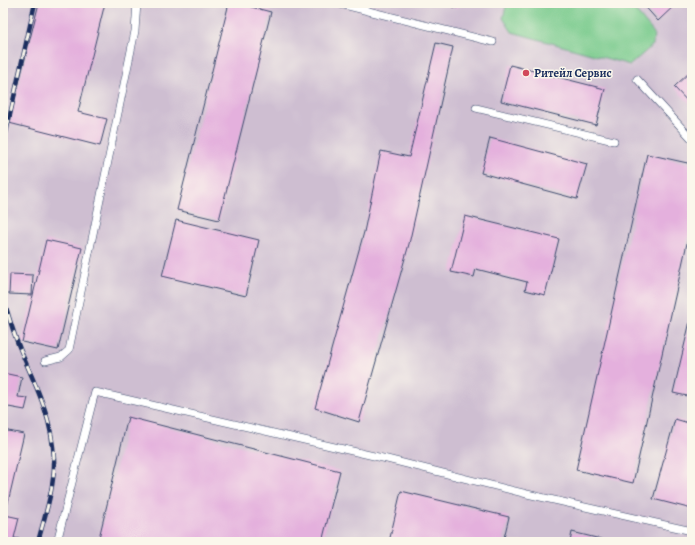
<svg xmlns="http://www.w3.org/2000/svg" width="695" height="545" font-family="Alegreya,serif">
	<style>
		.industrial { fill: #cebed1 }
		.green { fill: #78ca8c; stroke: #4a7c75 }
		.building { fill: #e4b0dd }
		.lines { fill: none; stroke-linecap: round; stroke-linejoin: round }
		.lane-casing { stroke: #3b496d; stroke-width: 8 }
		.lane { stroke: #fff; stroke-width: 7 }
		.rail-casing { stroke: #1b2f5e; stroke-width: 4.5 }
		.rail { stroke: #fbf7ec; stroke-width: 3; stroke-dasharray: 9; stroke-linecap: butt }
		.poi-dot { fill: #d1495b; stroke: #fbf7ec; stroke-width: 1.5 }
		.labels { text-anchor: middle; stroke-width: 3; stroke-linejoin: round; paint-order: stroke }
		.poi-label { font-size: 12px; font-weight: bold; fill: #1b2f5e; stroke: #fbf7ec; text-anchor: start }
	</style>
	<rect width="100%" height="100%" fill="#fbf7ec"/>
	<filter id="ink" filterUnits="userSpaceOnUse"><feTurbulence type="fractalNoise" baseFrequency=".025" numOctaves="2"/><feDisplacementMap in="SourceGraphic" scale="8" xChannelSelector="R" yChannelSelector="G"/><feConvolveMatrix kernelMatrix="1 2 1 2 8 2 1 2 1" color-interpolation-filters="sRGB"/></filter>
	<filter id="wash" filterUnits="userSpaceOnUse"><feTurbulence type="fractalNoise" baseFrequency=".012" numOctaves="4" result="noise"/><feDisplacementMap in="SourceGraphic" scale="16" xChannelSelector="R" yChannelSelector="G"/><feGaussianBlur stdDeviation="0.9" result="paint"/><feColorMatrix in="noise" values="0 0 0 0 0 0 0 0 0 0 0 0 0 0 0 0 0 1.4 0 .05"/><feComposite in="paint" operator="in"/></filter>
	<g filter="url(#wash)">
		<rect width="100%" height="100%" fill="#f0dfbf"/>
		<path class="industrial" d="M3 3H692V542H3Z"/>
		<path class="green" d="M507 3H629L654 33 653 45 630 65 512 32 503 18Z"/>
		<g id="blocks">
			<path class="building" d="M39 3H105L78 112 107 119 100 146 9 123Z
				M229 3H236L271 12 219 220 177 210Z
				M439 3H458L457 8Z
				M642 3H677L658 21Z
				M436 43 453 47 409 244 359 422 315 408 364 232 381 151 409 157Z
				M510 65 605 89 596 125 501 101Z
				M692 70V106L674 87Z
				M490 138 587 164 577 199 481 173Z
				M647 154 692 164V221L633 483 576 470Z
				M465 216 559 239 545 295 525 290 527 282 476 269 474 277 451 272Z
				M176 220 259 240 246 296 162 276Z
				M46 240 82 248 58 350 22 342Z
				M10 274 33 275 32 295 9 294Z
				M691 317 692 318V397L673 393Z
				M3 373 22 377 18 397 28 398 25 410 3 406Z
				M128 417 340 471 322 542H98Z
				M675 419 692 424V509L653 499Z
				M3 430 24 434 5 515 19 518 14 538 26 540 25 542H3Z
				M401 491 509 517 503 542H389Z
				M572 532 609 541V542H570Z"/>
		</g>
	</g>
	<g filter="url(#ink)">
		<use href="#blocks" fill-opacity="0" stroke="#3b496d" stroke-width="1"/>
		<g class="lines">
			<defs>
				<path id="lane" d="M336 3 493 42
					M637 79 692 139
					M476 108 614 141
					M45 361 61 357 69 350 135 31 137 3
					M57 542 95 392 387 459 527 494 692 531"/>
			</defs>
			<use href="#lane" class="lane-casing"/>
			<use href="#lane" class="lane"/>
			<defs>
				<path id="rail" d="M3 146 35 3
					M3 297C8 314 13 332 20 349 36 387 52 416 54 459 55 486 45 515 38 542"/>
			</defs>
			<use href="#rail" class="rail-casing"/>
			<use href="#rail" class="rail"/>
		</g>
	</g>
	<circle class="poi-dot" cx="526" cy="73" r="4"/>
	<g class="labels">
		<g class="poi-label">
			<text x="534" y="77">Ритейл Сервис</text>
		</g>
	</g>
	<rect width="695" height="545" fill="none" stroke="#fbf7ec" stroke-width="16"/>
</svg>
